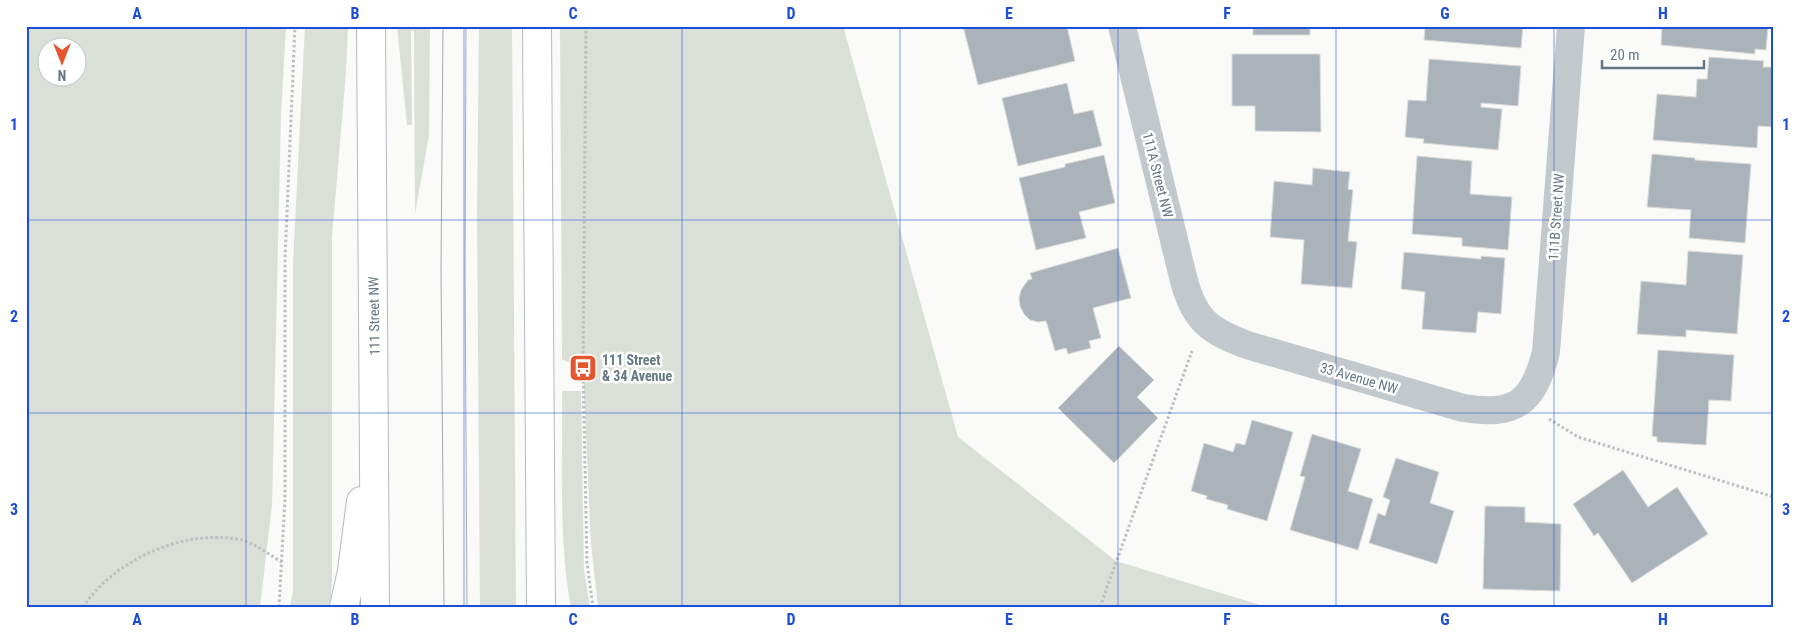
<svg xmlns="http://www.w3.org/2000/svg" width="1800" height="633" font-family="'Roboto Condensed',sans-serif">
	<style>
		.green { fill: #dadfd7; fill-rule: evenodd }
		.building { fill: #aab3b9; stroke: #dcdcda }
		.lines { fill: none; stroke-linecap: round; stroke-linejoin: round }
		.secondary-casing { stroke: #b3babf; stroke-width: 30 }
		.path { stroke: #bbbfc2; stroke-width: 3; stroke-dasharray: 2.5 2.5; stroke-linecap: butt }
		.street { stroke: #c3c8cc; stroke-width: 28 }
		.secondary { stroke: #fff; stroke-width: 28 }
		.tram { stroke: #a2aab0; stroke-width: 1 }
		.grid { fill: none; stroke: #1d4ed8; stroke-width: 1; stroke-opacity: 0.55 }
		.labels { text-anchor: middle; stroke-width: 5; stroke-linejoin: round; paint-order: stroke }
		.street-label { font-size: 14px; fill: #657683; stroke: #fff }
		.poi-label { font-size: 14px; font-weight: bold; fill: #657683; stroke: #fff; text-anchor: start }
		.neatline { fill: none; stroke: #1d4ed8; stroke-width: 2 }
		.grid-label { font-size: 16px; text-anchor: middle; font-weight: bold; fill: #1d4ed8 }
	</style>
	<rect width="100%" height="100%" fill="#fafaf8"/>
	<path class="green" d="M26 26H286L281 114 272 505 260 607H26ZM48 48H78V78H48Z
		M305 26H348L346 72 332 237V580L330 607H290L293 591V264Z
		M397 26H430L429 135 415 214 414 31H411L412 125H407Z
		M479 26H512L516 607H480L477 214Z
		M560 26H843L958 437 1116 561 1267 607H598L591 544 583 369 562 359Z
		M562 391H581L584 570 590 607H571C558 539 563 461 562 391Z"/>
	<path class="building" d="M963 26H1067L1075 61 978 85Z
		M1253 26H1310V35H1253Z
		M1425 26H1523L1521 48 1424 40Z
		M1662 26H1768L1766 50 1755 49V54L1661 45Z
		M1232 54H1320L1321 132 1255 131V106H1232Z
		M1709 57 1764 61 1763 67H1774V127L1758 126 1757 148 1653 140 1657 94 1696 97 1697 79H1707Z
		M1429 59 1521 66 1518 106 1481 103V107L1502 109 1498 150 1423 143 1424 139 1405 137 1408 100 1426 101Z
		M1067 83 1074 114 1093 110 1102 146 1018 166 1002 98Z
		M1652 154 1695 158V160L1751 164 1745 243 1689 238 1691 210 1647 207Z
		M1104 155 1115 203 1079 212 1086 238 1036 250 1019 178 1065 167V164Z
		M1417 156 1472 161 1470 194 1512 197 1508 250 1462 246V238L1412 234Z
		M1313 168 1350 172 1348 189 1353 190 1348 241 1357 242 1352 288 1301 284 1304 240 1270 237 1274 181 1312 185Z
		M1118 248 1131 298 1093 308 1101 338 1089 341 1091 348 1068 354 1066 348 1055 351 1046 321 1038 322 1030 320 1024 314 1020 306 1019 298 1021 290 1028 280 1032 279 1030 273Z
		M1688 251 1743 255 1737 334 1686 330V337L1637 334 1641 281 1686 285Z
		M1404 252 1481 259V256L1505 258 1501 314 1478 312 1476 333 1422 329 1425 292 1401 289Z
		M1119 346 1154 380 1137 397 1158 418 1114 463 1058 408Z
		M1658 350 1734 355 1731 401 1709 400 1706 445 1657 442V437L1652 436Z
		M1252 420 1293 432 1267 521 1227 509 1228 505 1206 499 1207 496 1191 491 1204 443 1233 452 1236 443 1245 445Z
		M1312 434 1361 449 1348 491 1373 499 1358 550 1290 530 1305 477 1300 476Z
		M1396 458 1439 472 1430 503 1454 511 1437 564 1369 543 1378 513 1385 516 1390 500 1383 497Z
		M1623 470 1648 507 1677 487 1708 534 1632 583 1598 533 1594 536 1573 504Z
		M1485 506 1525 507V522L1561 524 1560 591 1483 589Z"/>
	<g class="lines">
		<defs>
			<path id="secondary" d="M371 26 375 607
				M537 26 541 607
				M344 607 352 571 361 501"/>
		</defs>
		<use href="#secondary" class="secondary-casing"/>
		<path class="path" d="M586 26 583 368 587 563 593 607
			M1549 419 1578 437 1774 497
			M83 607C115 559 185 528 242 540 254 543 271 556 282 562
			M279 607 285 499V259L295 26
			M1100 607 1192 351"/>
		<path class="street" d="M1122 26 1184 281C1195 321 1210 331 1247 345L1463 408C1515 416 1533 404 1546 352L1571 26"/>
		<use href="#secondary" class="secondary"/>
		<path class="tram" d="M443 26 441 270 444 607
			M466 26 465 270 467 607"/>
	</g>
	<path class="grid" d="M246 26V607M464 26V607M682 26V607M900 26V607M1118 26V607M1336 26V607M1554 26V607M26 220H1774M26 413H1774"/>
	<defs>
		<symbol id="bus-square" viewBox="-11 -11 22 22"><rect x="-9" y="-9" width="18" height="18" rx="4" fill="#e4572e" stroke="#fff"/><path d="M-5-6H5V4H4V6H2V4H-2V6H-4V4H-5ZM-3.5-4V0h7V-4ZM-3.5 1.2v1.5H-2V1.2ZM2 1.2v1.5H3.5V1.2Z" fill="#fff"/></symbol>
	</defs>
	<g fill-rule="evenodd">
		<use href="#bus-square" x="567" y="352" width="32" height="32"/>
	</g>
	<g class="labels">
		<g class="street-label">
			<text transform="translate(1158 175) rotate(76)" y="5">111A Street NW</text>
			<text transform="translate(1556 217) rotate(-86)" y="5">111B Street NW</text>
			<text transform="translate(374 316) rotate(-91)" y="5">111 Street NW</text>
			<text transform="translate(1359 378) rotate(16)" y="5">33 Avenue NW</text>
		</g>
		<g class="poi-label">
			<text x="602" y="365">111 Street<tspan x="602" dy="16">&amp; 34 Avenue</tspan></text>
		</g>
	</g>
	<rect width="1800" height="633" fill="none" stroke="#ffffff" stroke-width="55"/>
	<g transform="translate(62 62) rotate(180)"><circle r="24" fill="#ffffff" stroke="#c1c8cd"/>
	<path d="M0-4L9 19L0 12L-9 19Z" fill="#e4572e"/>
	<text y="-8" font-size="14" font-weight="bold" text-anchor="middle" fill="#657683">N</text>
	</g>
	<path d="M1602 60v8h102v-8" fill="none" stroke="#657683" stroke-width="2.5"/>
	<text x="1610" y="60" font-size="15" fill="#657683" stroke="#ffffff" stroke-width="4" paint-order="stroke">20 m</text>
	<rect x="28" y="28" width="1744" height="578" class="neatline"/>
	<g class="grid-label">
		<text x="137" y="19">A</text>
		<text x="355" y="19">B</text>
		<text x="573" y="19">C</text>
		<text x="791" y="19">D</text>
		<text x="1009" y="19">E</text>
		<text x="1227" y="19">F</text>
		<text x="1445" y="19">G</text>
		<text x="1663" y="19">H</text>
		<text x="14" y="130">1</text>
		<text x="1786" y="130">1</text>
		<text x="14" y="322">2</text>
		<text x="1786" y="322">2</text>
		<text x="14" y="515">3</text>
		<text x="1786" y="515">3</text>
		<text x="137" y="625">A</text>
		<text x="355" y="625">B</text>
		<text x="573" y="625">C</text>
		<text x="791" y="625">D</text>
		<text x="1009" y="625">E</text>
		<text x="1227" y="625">F</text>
		<text x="1445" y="625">G</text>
		<text x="1663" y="625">H</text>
	</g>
</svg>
